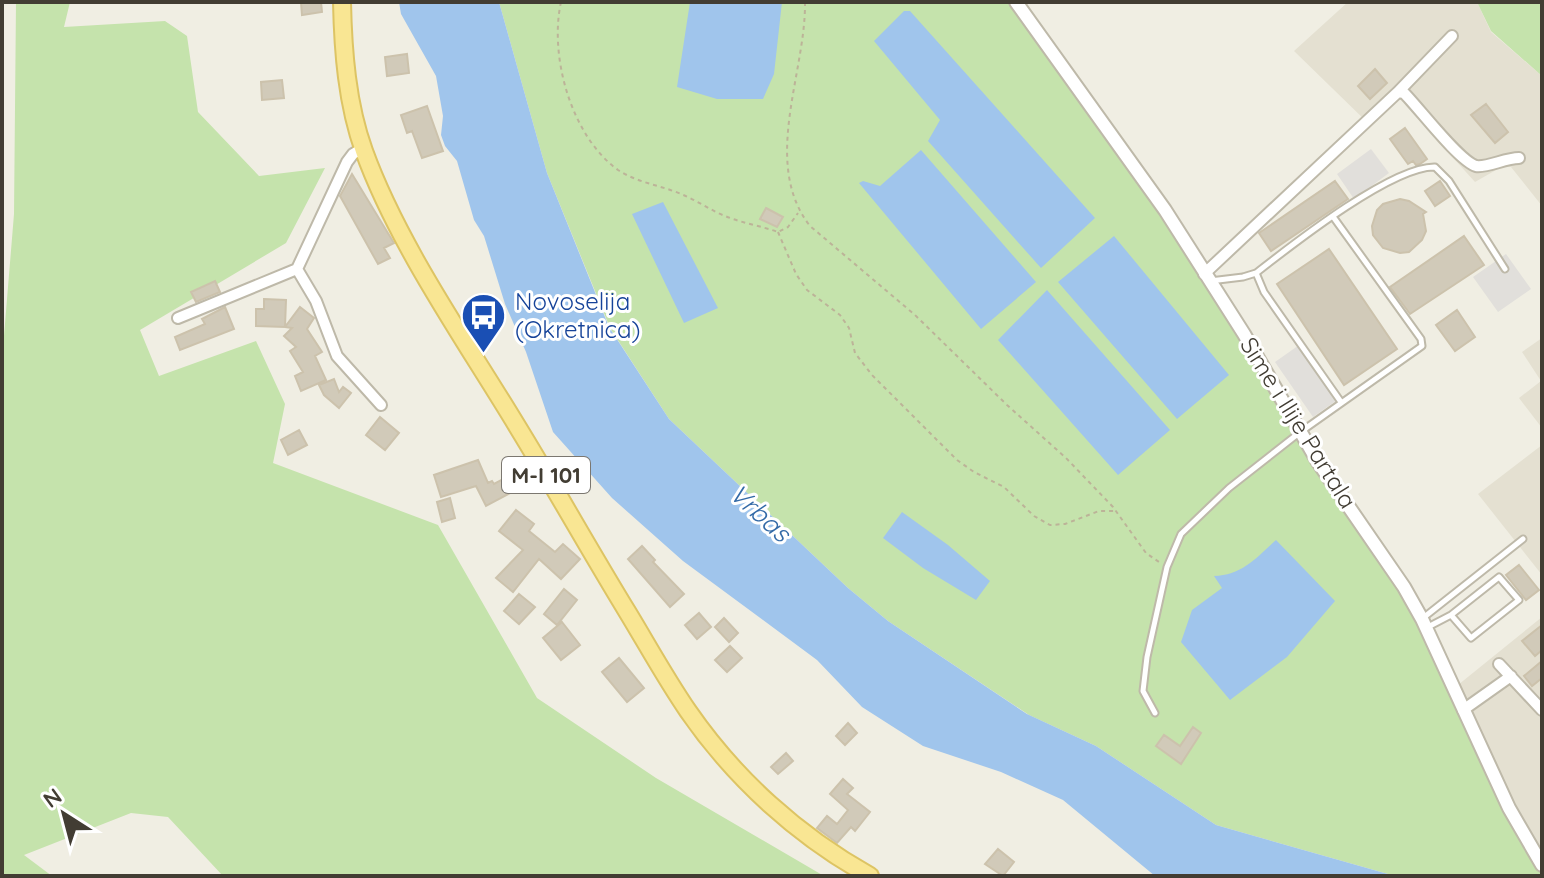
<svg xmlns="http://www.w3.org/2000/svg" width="1544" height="878" font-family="Quicksand,sans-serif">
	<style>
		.residential { fill: #e4e0d1 }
		.green { fill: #c5e3ac }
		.parking { fill: #e1dfdb }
		.water { fill: #a0c5ec }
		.building { fill: #d1cab9; stroke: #ccc2ac; stroke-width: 2 }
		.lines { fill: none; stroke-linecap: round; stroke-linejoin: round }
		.service-casing { stroke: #beb9a9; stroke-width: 9 }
		.minor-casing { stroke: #beb9a9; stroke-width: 14 }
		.tertiary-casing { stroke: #beb9a9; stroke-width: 16 }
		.primary-casing { stroke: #ddc464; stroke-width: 20 }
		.path { stroke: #bcb398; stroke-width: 2; stroke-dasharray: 4 4; stroke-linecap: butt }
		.service { stroke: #fff; stroke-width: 5 }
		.minor { stroke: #fff; stroke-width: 10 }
		.tertiary { stroke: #fff; stroke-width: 12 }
		.primary { stroke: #f9e693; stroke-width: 16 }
		.labels { text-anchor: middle; stroke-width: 6; stroke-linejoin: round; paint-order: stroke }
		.shield { fill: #fff; stroke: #7b7770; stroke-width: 2 }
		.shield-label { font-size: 22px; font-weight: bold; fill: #423d33 }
		.transit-label { font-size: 24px; fill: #164399; stroke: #fff; text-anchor: start }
		.street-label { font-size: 24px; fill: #423d33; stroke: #fff }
		.water-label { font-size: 26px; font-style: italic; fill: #336aa7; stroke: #fff }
	</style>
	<rect width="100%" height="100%" fill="#f0eee3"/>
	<path class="residential" d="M1348 2H1477L1491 32 1542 76V206L1511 167 1503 166 1475 182 1399 98 1370 125 1294 51Z
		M1542 338V428L1519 398 1541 381 1522 352Z
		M1542 445V575L1478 494Z
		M1542 617V865L1453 689Z"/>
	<path class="green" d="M16 2H70L64 27 165 21 187 36 198 112 259 176 325 168 286 243 140 330 159 376 256 341 285 404 273 463 438 525 537 698 656 778 824 876H223L168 817 131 813 24 855 52 876H2V360L14 214Z
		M499 2H1016L1101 118 1384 558 1542 865V876H1395L1216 825 1096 746 1029 715 888 621 848 588 669 419 610 328 547 173Z
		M1477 2H1542V76L1491 31Z"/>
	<path class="parking" d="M1371 149 1389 173 1354 199 1337 174Z
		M1506 254 1531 289 1498 312 1473 277Z
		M1302 343 1340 398 1313 417 1275 362Z"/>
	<path class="water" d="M399 2H499L547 173 609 327 669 419 848 588 888 621 1027 714 1096 746 1216 825 1395 876H1155L1063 800 1001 772 923 746 862 707 817 660 683 561 612 498 553 432 526 352 505 304 484 236 474 220 457 161 445 146 441 135 443 116 436 76 401 14Z
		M690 2H782L774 74 763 99H717L677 87Z
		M904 11H910L1095 218 1041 268 928 141 940 120 874 41Z
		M921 150 1036 282 981 329 859 183 863 181 880 186Z
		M663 202 718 308 684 323 632 214Z
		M1114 236 1229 375 1177 419 1058 282Z
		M1047 290 1170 430 1118 475 998 340Z
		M902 512 948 545 990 581 976 600 923 568 883 538Z
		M1276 540 1335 601 1287 657 1230 700 1181 642 1192 610 1222 588 1214 576C1242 575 1256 558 1276 540Z"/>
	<path class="building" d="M301 2H321L322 12 302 15Z
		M407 54 409 73 387 76 385 57Z
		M1375 69 1387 83 1370 99 1358 86Z
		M282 80 284 98 262 100 261 82Z
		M1486 104 1508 132 1495 143 1471 115Z
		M427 106 443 151 422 158 412 131 407 133 401 115Z
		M1405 128 1427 159 1420 164 1416 165 1413 161 1408 164 1390 139Z
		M352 174 394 243 384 248 390 258 378 264 340 196Z
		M1335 181 1348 199 1271 251 1259 233Z
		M1440 181 1450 196 1435 206 1425 191Z
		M1400 199 1409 201 1426 212 1423 214 1426 231 1422 240 1409 252 1400 253 1383 248 1373 235 1372 226 1377 210 1383 204Z
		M766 208 783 217 777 227 760 219Z
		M1464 236 1484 265 1410 314 1390 287Z
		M1329 249 1397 349 1344 385 1277 284Z
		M215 281 220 292 196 302 191 292Z
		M264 299 286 300 285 327 256 326V309H264Z
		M225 307 234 329 180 350 175 337 205 324 202 319Z
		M300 307 314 318 307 329 322 352 315 356 326 380 301 391 295 376 303 372 290 351 296 347 284 336 292 328 285 327Z
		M1457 310 1475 337 1455 351 1436 325Z
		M334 379 339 392 343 387 351 393 339 408 324 395 319 385Z
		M380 417 399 433 385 450 366 435Z
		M299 430 307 445 288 455 281 440Z
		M478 460 488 483 492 481 494 484 505 478 512 492 486 506 476 486 441 497 434 475Z
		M450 498 455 518 442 522 437 502Z
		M516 510 534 524 529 531 555 552 563 544 580 559 561 579 539 559 513 592 496 578 523 550 499 531Z
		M642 546 655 560 653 562 684 594 670 607 628 559Z
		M1519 565 1539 590 1526 600 1506 575Z
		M564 589 577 600 557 625 544 614Z
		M519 594 535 607 519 624 504 611Z
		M699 613 711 627 697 639 685 625Z
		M724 618 738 633 729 642 715 627Z
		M562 622 580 645 561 660 543 638Z
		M1542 625V650L1535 656 1522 641Z
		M730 646 742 658 727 672 715 660Z
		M619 658 644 688 627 702 602 672Z
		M1542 661V678L1532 686 1524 676Z
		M848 723 857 733 845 745 836 736Z
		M1193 727 1201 733 1181 764 1156 746 1164 735 1180 746Z
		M786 753 793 761 778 774 771 767Z
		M843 779 853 788 847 794 870 812 855 831 851 827 837 843 817 828 827 816 837 824 848 810 830 794Z
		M998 849 1014 862 1003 876 985 864Z"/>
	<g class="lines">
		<defs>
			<path id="service" d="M1256 273 1264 292 1341 402
				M1210 281 1243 277 1256 273C1292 245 1392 166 1435 167L1449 181 1505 269
				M1423 618 1523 539
				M1426 628 1451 615 1499 577 1519 600 1471 638 1451 615
				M1155 713 1143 691 1147 657 1167 567 1181 534 1229 488 1299 433 1422 346 1421 339 1334 218"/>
			<path id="minor" d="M1398 92 1452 36
				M297 269 316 301 337 356 381 405
				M1204 274 1398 92 1404 93C1419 108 1459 161 1476 166 1487 168 1505 158 1519 158
				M178 318 297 269 347 162 353 154 363 148
				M1499 664 1542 710
				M1463 710 1511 676"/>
			<path id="tertiary" d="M1016 2 1165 210 1244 334 1318 462 1404 587 1422 619 1509 808 1542 865"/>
			<path id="primary" d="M342 2C343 51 347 104 364 151 398 245 465 340 517 426 555 488 590 551 628 613 648 646 666 679 688 711 735 779 798 836 870 876"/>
		</defs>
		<use href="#service" class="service-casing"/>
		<use href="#minor" class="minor-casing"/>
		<use href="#tertiary" class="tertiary-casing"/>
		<use href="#primary" class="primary-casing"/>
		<path class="path" d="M561 2C549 56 571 136 618 170 638 183 660 185 681 194 696 200 710 210 725 216 742 223 761 226 778 232L788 227 798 213
			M805 2C806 73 761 163 810 226L915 315 1007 405 1066 458 1113 507 1146 553 1159 562
			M778 232 796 274 807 290 840 315 849 328 855 353 872 375 957 460 974 472 1004 487 1034 516 1050 525 1065 524 1099 511H1115"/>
		<use href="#service" class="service"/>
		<use href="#minor" class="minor"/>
		<use href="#tertiary" class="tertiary"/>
		<use href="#primary" class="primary"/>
	</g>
	<defs>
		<symbol id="bus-pin" viewBox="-11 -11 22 30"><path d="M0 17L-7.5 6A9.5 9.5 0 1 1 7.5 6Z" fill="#1a4fb4" stroke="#fff"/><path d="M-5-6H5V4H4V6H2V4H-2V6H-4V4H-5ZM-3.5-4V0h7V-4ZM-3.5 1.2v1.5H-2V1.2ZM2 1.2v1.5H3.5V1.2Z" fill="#fff"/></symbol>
	</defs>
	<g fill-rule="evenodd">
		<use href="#bus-pin" x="458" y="290" width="51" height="69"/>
	</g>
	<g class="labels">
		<rect class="shield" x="502" y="457" width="88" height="36" rx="6"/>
		<g class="shield-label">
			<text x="546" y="483">M-I 101</text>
		</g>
		<g class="transit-label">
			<text x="515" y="310">Novoselija<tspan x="515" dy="28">(Okretnica)</tspan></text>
		</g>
		<g class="street-label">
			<text transform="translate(1298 423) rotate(58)" y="8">Sime i Ilije Partala</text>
		</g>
		<g class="water-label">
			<text transform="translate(760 513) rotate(42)" y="9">Vrbas</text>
		</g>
	</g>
	<rect width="1544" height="878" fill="none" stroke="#423d33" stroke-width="8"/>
	<g transform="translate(64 814) rotate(324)" stroke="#ffffff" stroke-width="6" paint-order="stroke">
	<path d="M0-6L14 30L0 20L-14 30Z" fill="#423d33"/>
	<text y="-12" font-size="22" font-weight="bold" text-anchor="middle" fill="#423d33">N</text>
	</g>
</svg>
